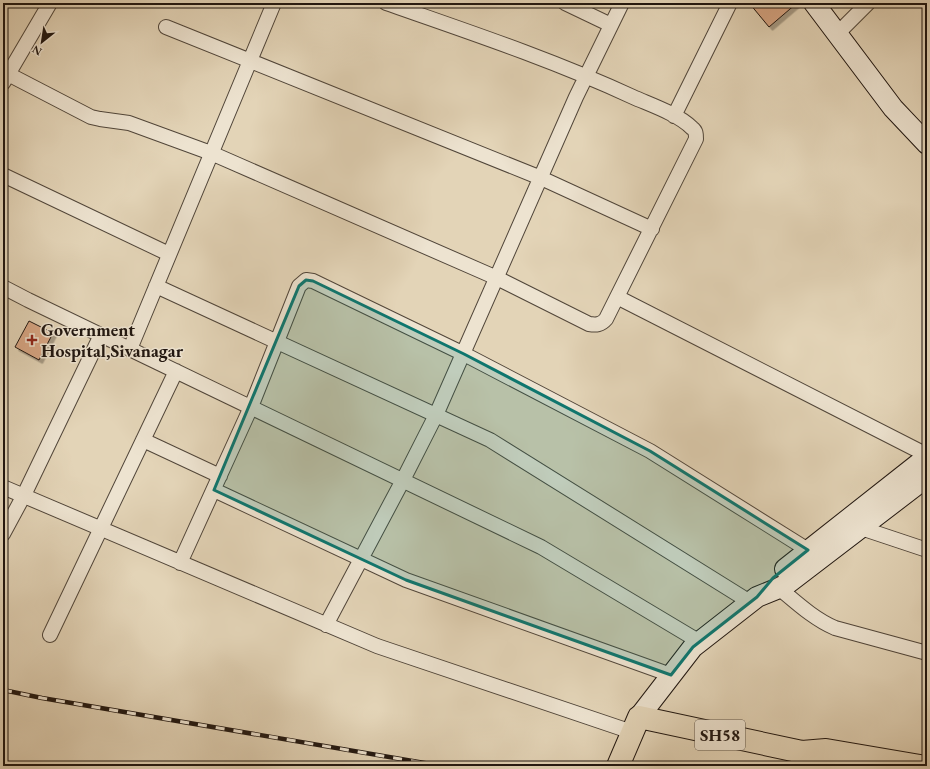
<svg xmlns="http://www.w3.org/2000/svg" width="930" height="769" font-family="'EB Garamond',serif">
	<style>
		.building { fill: #d9a785; stroke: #201610; filter: url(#shadow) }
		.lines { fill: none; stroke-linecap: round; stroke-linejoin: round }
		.street-casing { stroke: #51463a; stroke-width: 16 }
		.secondary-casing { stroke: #201610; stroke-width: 22 }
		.primary-casing { stroke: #201610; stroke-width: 24 }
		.street { stroke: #ede3d0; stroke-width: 14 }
		.secondary { stroke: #ede3d0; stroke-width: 20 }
		.primary { stroke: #e3d4b7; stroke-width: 22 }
		.rail-casing { stroke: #201610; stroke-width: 4.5 }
		.rail { stroke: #ede3d0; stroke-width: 3; stroke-dasharray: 9; stroke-linecap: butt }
		.marked { fill: #0f766e; fill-opacity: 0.2; stroke: #0f766e; stroke-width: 3; stroke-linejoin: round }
		.poi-dot { fill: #8f2418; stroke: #ede3d0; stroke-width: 1.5 }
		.labels { text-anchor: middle; stroke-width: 3; stroke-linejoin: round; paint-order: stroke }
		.shield { fill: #ede3d0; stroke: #5e544a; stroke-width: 1 }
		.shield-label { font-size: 17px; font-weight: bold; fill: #201610 }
		.poi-label { font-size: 18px; font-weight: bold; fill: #201610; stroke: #ede3d0; text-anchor: start }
	</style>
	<defs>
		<filter id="shadow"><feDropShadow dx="3.5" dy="3.5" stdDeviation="0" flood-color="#0004"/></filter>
	</defs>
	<rect width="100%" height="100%" fill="#e3d4b7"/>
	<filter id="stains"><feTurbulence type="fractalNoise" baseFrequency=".005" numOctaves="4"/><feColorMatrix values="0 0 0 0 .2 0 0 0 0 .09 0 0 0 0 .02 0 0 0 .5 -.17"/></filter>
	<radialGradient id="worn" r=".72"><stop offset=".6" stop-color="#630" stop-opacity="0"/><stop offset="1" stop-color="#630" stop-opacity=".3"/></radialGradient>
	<path class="building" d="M751 3H797L769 27 750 4Z
		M29 321 53 333 39 360 15 347Z"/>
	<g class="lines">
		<defs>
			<path id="street" d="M565 3 611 25
				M166 27 541 178 652 229
				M837 34 868 3
				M8 74 91 117 100 119 129 123 211 153 497 278 589 324C596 325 601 325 606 319L696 139C696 134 696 131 692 128 678 114 651 105 633 97 553 60 469 32 386 3
				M3 83 50 3
				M674 116 730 3
				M3 175 169 254
				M156 286 490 440 750 602
				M3 287 28 300 541 547 700 642
				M617 297 927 455
				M130 349 274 3
				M143 440 220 476
				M3 487 377 646 632 732
				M214 490 406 580 671 675
				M861 528 927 550
				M3 534 24 495 101 335
				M180 563 251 407 299 286 306 280 313 281 464 354 650 451 808 550
				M779 588C797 603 814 619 835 628L927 653
				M326 625 403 480 436 415 576 97 622 3
				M50 635 176 371"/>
			<path id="secondary" d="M814 3 893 108 927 144
				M785 569 927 457
				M639 717 693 647 757 597 779 588 787 584 927 477"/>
			<path id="primary" d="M802 752 826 750 920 766
				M618 766 639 717 802 752 826 766"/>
		</defs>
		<use href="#street" class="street-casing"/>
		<use href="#secondary" class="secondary-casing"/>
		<use href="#primary" class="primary-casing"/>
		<use href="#street" class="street"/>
		<use href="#secondary" class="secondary"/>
		<use href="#primary" class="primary"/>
		<defs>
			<path id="rail" d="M3 690 42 698 442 766"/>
		</defs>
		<use href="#rail" class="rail-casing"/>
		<use href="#rail" class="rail"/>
	</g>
	<path class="marked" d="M306 280 313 281 464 354 650 451 808 550 773 578 757 597 693 647 671 675 406 580 214 490 299 286Z"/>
	<path class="poi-dot" d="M30 334h4v4h4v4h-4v4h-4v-4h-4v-4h4z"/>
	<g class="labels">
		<rect class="shield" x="695" y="720" width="50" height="30" rx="3"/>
		<g class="shield-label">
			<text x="720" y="741">SH58</text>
		</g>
		<g class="poi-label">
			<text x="41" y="336">Government<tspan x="41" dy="21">Hospital,Sivanagar</tspan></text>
		</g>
	</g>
	<rect width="930" height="769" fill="none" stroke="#e3d4b7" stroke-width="16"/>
	<rect x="4" y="4" width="922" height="761" fill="none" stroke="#201610" stroke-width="2"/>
	<rect x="8" y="8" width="914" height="753" fill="none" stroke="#201610"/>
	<g transform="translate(42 42) rotate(210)" stroke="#ede3d0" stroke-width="3" paint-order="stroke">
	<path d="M0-3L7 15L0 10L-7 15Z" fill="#201610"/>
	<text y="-6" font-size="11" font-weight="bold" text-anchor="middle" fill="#201610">N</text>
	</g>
	<rect width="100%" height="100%" filter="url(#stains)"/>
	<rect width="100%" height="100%" fill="url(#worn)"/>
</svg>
